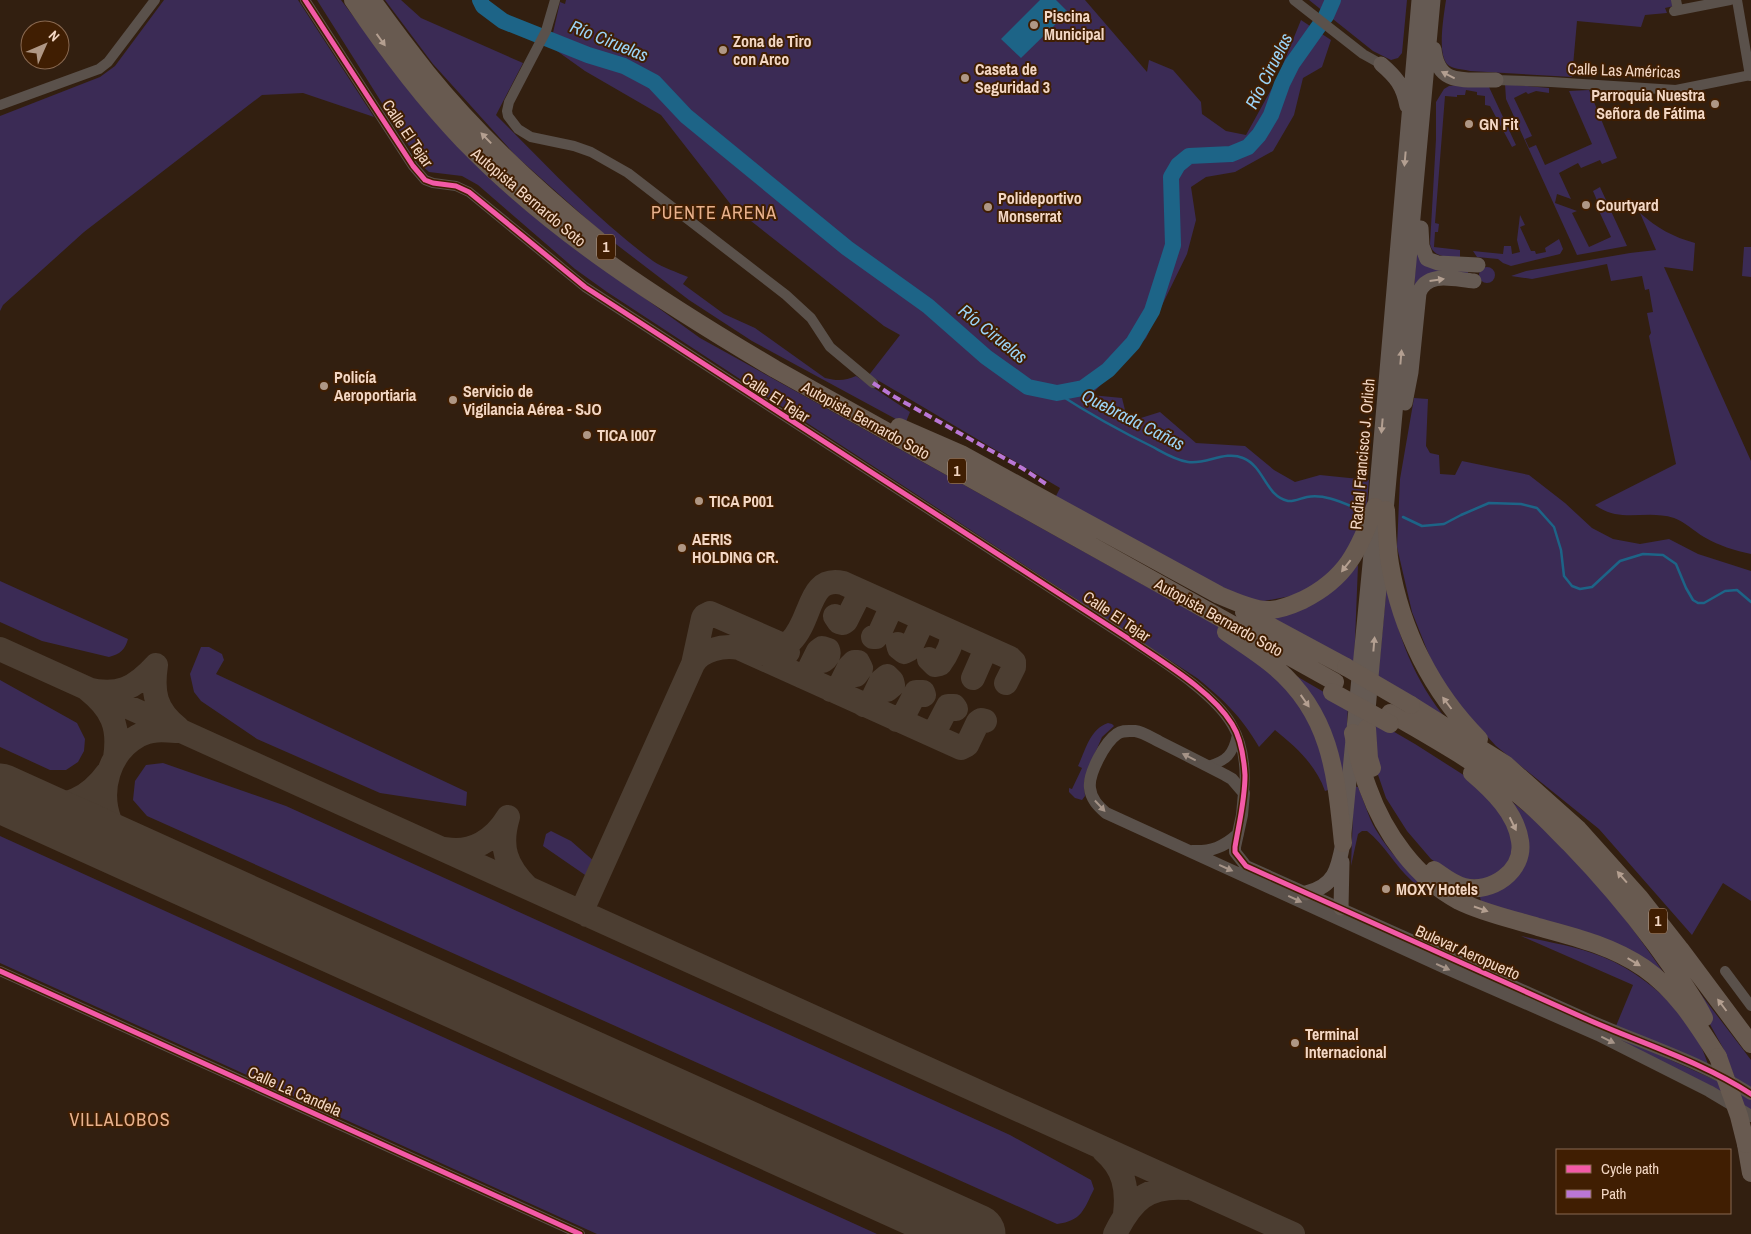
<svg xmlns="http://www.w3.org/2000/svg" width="1751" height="1234" font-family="'Archivo Narrow',sans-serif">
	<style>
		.green { fill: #3b2b55 }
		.water { fill: #1d6487 }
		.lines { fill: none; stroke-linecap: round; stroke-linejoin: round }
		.stream { stroke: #1d6487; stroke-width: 2.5 }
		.river { stroke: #1d6487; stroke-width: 16 }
		.taxiway { stroke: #4c3e32; stroke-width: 24 }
		.runway { stroke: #4c3e32; stroke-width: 59 }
		.minor { stroke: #5a514b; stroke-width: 10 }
		.tertiary { stroke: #5a514b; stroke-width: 12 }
		.secondary { stroke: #655a53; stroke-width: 15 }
		.trunk { stroke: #685a50; stroke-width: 18 }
		.trunk-bridge { stroke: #685a50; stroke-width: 18 }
		.quiet { stroke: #ba77d6; stroke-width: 4; stroke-dasharray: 8 4; stroke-linecap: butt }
		.cycleway-casing { stroke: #401e02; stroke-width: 8 }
		.cycleway { stroke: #f35aa7; stroke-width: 5 }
		.oneway { fill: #b49f90 }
		.oneway2 { fill: #b39f91 }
		.oneway3 { fill: #a69488 }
		.poi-dot { fill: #af9785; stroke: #401e02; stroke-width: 2 }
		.labels { text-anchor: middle; stroke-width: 4; stroke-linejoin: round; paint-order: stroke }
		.shield { fill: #401e02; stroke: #bda08a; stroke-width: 1 }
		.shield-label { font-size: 15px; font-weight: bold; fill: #f3d7c4 }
		.poi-label { font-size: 16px; font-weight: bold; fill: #f3d7c4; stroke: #401e02; text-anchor: start }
		.street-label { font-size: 16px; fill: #f3d7c4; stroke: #401e02 }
		.water-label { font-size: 18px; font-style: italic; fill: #9bd4f7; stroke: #401e02 }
		.neighbourhood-label { font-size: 18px; letter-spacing: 1px; fill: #e9b28d; stroke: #401e02 }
	</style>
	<rect width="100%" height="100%" fill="#321f10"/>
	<path class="green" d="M164 0H298L374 117 303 93 262 95 84 232 3 305 0 311V116L100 77 115 66Z
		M317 0H341L414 96 596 263 700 338 1230 633 1305 704 1334 788 1325 791C1316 765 1296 747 1275 730L1259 747C1241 716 1224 700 1197 678L607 292 575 269 478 185 462 176 429 172 421 165Z
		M385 0H401L421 18 523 63 496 115C546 165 596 219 653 261 663 268 677 272 688 277L683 284 724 314 755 328 825 378C837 381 845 381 856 376L910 412 905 424 752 341 689 300 608 238 516 156 433 64Z
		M566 0H1085L1147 72 1149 60 1173 70 1201 102 1202 114 1226 131 1246 135 1277 79 1301 20 1331 40 1322 67 1303 78 1294 115 1273 151 1235 172 1206 177 1191 187 1196 220 1187 254 1146 338 1091 395 1122 398 1128 422 1160 412 1196 443 1245 446 1274 470 1295 482 1320 475 1369 480 1366 515 1345 561 1325 579 1296 595 1264 601 1240 598 1054 500 1060 488 869 375 900 335 884 326 732 206 661 115 585 71 550 46 560 2 565 4Z
		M1309 0H1407L1402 53 1398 58 1391 60 1373 51Z
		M1446 0H1673L1674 6 1665 8 1667 13 1645 15 1641 27 1577 21 1572 77 1470 71C1462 69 1452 69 1447 64 1437 53 1444 14 1446 0Z
		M1505 84 1549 88V93L1536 91 1528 94 1526 92 1514 98 1532 136 1525 139 1529 148 1536 145 1545 165 1592 144 1569 91 1589 90 1617 158 1602 164 1600 160 1581 168 1578 163 1559 173 1571 199 1557 194 1555 203 1577 211 1572 213 1589 247 1611 237 1599 211 1601 210 1593 191 1600 187 1627 246 1577 255 1506 99Z
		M1457 85 1489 87 1516 145 1512 147 1490 106 1485 105V96L1477 95V92L1466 90 1465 95H1457V97L1445 96 1435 223 1439 224 1438 232H1435L1434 247 1460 250V258C1449 257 1433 258 1430 244L1436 139V102L1444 89 1449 86Z
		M1640 213C1657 228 1673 237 1695 243L1693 271 1664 267 1751 461V554C1733 550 1720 546 1704 537 1694 531 1685 522 1674 518 1645 509 1621 524 1595 505L1676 464 1649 336 1651 333 1647 313 1653 312 1649 289 1645 290 1642 276 1611 281 1607 264 1532 279 1511 276 1526 271 1630 253 1656 250Z
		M1520 215 1525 225 1520 227 1531 251H1535L1536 254 1546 252 1545 248 1559 239 1563 249 1560 254 1511 266 1503 263 1498 259 1477 257 1473 251 1503 254 1504 246H1511L1512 254 1520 252 1517 240Z
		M1417 245 1420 252 1468 270V277L1414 290Z
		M1744 247H1751V277L1742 276Z
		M1479 275a8 8 0 1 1 16 0a8 8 0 1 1-16 0Z
		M1414 398 1428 399 1426 446 1430 453 1439 455 1440 474 1455 475 1462 461 1529 475 1565 503 1592 528 1613 539 1640 544 1669 539 1698 554 1751 571V901L1723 883 1692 935 1599 829 1496 746 1452 698 1431 660 1412 612 1397 547 1400 479Z
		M1358 565 1354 665 1267 616 1341 582Z
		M0 581 128 639C125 650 120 654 109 657L42 641 0 622Z
		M1387 583C1397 634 1414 681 1448 721L1378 678Z
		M201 647H209L222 654 224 660 216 674 467 792 466 806 380 793 257 739 201 701 194 692 190 674Z
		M1291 673 1348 706 1343 801Z
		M0 680 77 723 85 739 84 751 78 762 66 770H50L0 747Z
		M1372 719 1415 744 1484 788 1508 826 1514 849 1509 865 1488 880 1460 879 1431 859 1407 831 1386 798 1376 769Z
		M1108 723 1112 724 1114 726 1102 737 1092 760 1084 782 1085 796 1082 800 1075 798 1069 792V788L1072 789 1082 768 1078 766C1086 749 1090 729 1108 723Z
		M163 763 286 806 1010 1135 1091 1180 1094 1189C1084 1209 1082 1221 1057 1224L147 816 133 800 135 781 146 765Z
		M1354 786 1358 787C1364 800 1368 817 1376 830 1391 856 1415 878 1438 898 1430 892 1419 887 1412 881 1395 866 1384 844 1367 831H1362L1358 834 1351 866Z
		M1500 793C1569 842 1621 910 1668 979L1481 902 1480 897 1484 893 1519 869Z
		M551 831 571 841 595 862 588 877 543 846 546 834Z
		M0 836 877 1234H597L0 963Z
		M1521 936C1548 942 1577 946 1603 957 1642 973 1679 1005 1699 1042 1703 1050 1706 1059 1709 1067L1616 1026 1633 985Z
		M1674 959 1751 1060V1088L1736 1081 1723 1048Z
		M1613 1036H1617L1733 1088 1751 1099V1110Z"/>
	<path class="water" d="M1040 0H1056L1068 12 1021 58 1001 39Z"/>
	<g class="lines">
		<path class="stream" d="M1057 393C1088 413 1120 431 1153 447 1164 453 1175 460 1188 462 1206 465 1225 450 1243 458 1265 467 1265 496 1288 501 1294 502 1301 498 1307 497 1325 494 1341 502 1358 509
			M1403 517 1422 526 1444 524 1461 515 1489 503 1521 504 1537 508 1554 527 1561 550 1564 576 1572 586 1580 589 1592 587 1620 561 1643 554 1663 555 1676 564 1686 588 1693 600 1698 603H1704L1725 591 1737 590 1751 602"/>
		<path class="river" d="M480 0 483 6 503 21 588 55 624 66 654 82 686 116 847 248 928 306 986 357 1028 387 1057 393 1083 388 1108 370 1133 343 1152 311 1173 245 1171 177 1178 165 1189 156 1231 154 1248 147 1259 135 1271 115 1282 84 1292 64 1326 16 1333 0"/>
		<path class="taxiway" d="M835 616 839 622 843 623 846 621 858 597 856 589
			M873 637H876L880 632 890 610 888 603
			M898 644 899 648 904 652 910 649 922 623 918 617
			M0 649 1293 1234
			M750 653C823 660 794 572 843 583L1010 658 1014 662V667L1006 683
			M929 659 935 665 940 664C946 656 955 641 950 632
			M693 664 703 618 704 616 710 613 783 645 788 652
			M801 676 807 673 818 651 822 648 828 650C830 655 827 658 823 661
			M973 678 984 653 982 646
			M831 690 839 687 849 667 854 662H858L861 668 856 675
			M864 705 871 702 881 681 887 676 892 681 893 685 887 690
			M897 720 904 715 916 692H923L924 695
			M929 733 935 731 948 706H954L956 709
			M115 758C120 726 112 709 87 689 118 697 135 688 156 665 152 692 155 710 178 728
			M34 808C68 805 87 801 108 772
			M508 817C499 847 506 866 527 887
			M445 849C472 854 494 840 508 817
			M132 853C124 843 115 833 110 821 98 790 109 752 138 736 150 729 163 730 176 731
			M587 915 585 913 584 906 693 664C701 650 723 645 739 648L961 748 967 745 978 722 981 720 985 721
			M1104 1151C1124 1168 1128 1189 1125 1214
			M959 1227 971 1234
			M1115 1234C1132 1200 1147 1185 1187 1188"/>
		<path class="runway" d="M0 793 976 1234"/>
		<path class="minor" d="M305 0 413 166 425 180 433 183 456 186 469 192 585 287 1129 639C1160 660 1214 693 1232 725 1244 745 1246 770 1244 793
			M555 0 546 31 509 102 507 111 508 116 518 129 531 137 574 146 591 152 628 173 786 295 811 318 830 347 873 383
			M1294 0 1363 54 1381 64
			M1676 0 1678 10
			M1737 0 1750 76
			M1674 11 1730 0
			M1496 80 1551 82 1676 90 1751 75
			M0 105 99 69 108 62 155 0
			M1208 766C1227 761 1233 754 1237 735
			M0 971 580 1234
			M1725 971 1751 1006"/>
		<path class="tertiary" d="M1192 851C1211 852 1224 847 1238 834
			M1751 1094C1701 1061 1637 1042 1582 1017 1470 967 1359 916 1246 866L1235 852V847L1242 815 1244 793 1232 779 1225 775C1204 764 1182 753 1160 742 1152 738 1143 732 1135 731 1128 731 1122 730 1117 734 1105 742 1088 774 1090 788 1091 799 1098 806 1106 813L1443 967 1598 1035 1709 1091 1751 1116"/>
		<path class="secondary" d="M1434 49C1438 87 1465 79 1496 80
			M1381 64C1396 77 1403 85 1407 106
			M1421 228 1422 246 1427 259 1438 263 1478 265
			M1405 403 1411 372 1419 293C1427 270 1456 280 1474 281
			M1385 522 1433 0
			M1367 721 1383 545
			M1306 893C1335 886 1338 869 1343 843L1373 533 1419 0
			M1341 908 1342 862"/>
		<path class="trunk" d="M353 0C386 49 422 97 463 140 553 233 665 304 775 369L1335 682
			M372 0C390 25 408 49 427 73 477 135 537 190 598 240
			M899 427 961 454 1219 595C1234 601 1250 609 1266 610 1278 611 1292 605 1303 600 1347 578 1358 551 1375 507
			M1386 510C1387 528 1387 547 1390 564 1401 630 1432 692 1479 739
			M1244 612 1346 667
			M1226 632C1243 644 1261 655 1276 668 1332 716 1336 776 1343 843
			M1411 705 1505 764 1578 829 1640 898 1680 949 1751 1044
			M1390 713C1432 738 1476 762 1515 792 1535 807 1552 826 1570 844 1601 876 1629 909 1656 945 1673 969 1691 992 1704 1018
			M1367 728 1369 758 1372 768
			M1353 733C1357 751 1361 770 1368 788 1384 833 1416 878 1459 901 1483 913 1512 919 1538 927 1575 937 1612 946 1644 968 1677 991 1697 1024 1718 1057
			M1434 870C1443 876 1452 884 1464 887 1491 894 1525 871 1520 841 1516 813 1493 791 1472 773
			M1746 1144 1751 1173"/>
		<path class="trunk-bridge" d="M1346 667 1411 705
			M1332 692 1390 724
			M1718 1057 1739 1116 1746 1144"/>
		<path class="quiet" d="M873 383 893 396 1022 468 1049 486"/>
		<defs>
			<path id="cycleway" d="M305 0 413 166 425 180 433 183 456 186 469 192 585 287 1129 639C1162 662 1211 690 1232 724 1241 738 1244 759 1245 775 1245 800 1239 823 1235 847V852L1246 866C1359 916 1470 967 1582 1017 1637 1042 1701 1061 1751 1094
				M0 971 580 1234"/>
		</defs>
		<use href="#cycleway" class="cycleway-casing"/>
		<use href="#cycleway" class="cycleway"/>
	</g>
	<defs><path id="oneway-solid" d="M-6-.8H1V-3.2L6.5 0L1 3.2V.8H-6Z" transform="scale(1.25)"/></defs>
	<g class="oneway">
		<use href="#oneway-solid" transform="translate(381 40) rotate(54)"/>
		<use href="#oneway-solid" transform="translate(486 138) rotate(-134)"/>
		<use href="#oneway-solid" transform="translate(1346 566) rotate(128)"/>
		<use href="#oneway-solid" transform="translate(1305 701) rotate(55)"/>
		<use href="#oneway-solid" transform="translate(1447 703) rotate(-127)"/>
		<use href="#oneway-solid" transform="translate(1513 824) rotate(64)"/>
		<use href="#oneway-solid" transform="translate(1622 877) rotate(-131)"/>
		<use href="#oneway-solid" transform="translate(1481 909) rotate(19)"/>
		<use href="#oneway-solid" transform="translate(1634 962) rotate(31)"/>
		<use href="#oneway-solid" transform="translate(1722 1005) rotate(-127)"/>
	</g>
	<g class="oneway2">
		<use href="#oneway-solid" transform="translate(1448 75) rotate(-153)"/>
		<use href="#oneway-solid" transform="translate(1405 159) rotate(95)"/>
		<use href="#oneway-solid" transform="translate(1437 280) rotate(-8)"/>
		<use href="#oneway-solid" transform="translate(1401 357) rotate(-85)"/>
		<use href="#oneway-solid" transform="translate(1382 426) rotate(95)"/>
		<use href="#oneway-solid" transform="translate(1374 644) rotate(-85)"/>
	</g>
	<g class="oneway3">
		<use href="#oneway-solid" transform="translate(1189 757) rotate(-153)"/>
		<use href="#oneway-solid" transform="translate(1100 806) rotate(47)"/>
		<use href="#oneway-solid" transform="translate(1226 868) rotate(24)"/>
		<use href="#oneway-solid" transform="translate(1295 899) rotate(25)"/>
		<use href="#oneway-solid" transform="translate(1443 967) rotate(24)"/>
		<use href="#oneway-solid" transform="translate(1608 1040) rotate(26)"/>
	</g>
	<g class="poi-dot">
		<circle cx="1034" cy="25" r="5"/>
		<circle cx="723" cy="50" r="5"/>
		<circle cx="965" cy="78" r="5"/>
		<circle cx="1715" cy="104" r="5"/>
		<circle cx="1469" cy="124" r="5"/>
		<circle cx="1586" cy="205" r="5"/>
		<circle cx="988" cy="207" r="5"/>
		<circle cx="324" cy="386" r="5"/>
		<circle cx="453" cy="400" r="5"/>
		<circle cx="587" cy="435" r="5"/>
		<circle cx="699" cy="501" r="5"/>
		<circle cx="682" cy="548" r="5"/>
		<circle cx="1386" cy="889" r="5"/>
		<circle cx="1295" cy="1043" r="5"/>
	</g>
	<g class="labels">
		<g class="shield">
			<rect x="597" y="234.5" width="18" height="25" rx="4"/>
			<rect x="948" y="458.5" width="18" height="25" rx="4"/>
			<rect x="1649" y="908.5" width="18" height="25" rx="4"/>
		</g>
		<g class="shield-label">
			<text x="606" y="252">1</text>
			<text x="957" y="476">1</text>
			<text x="1658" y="926">1</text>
		</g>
		<g class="poi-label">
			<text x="1044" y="22">Piscina<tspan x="1044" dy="18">Municipal</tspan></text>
			<text x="733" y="47">Zona de Tiro<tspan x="733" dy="18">con Arco</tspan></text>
			<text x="975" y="75">Caseta de<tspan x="975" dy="18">Seguridad 3</tspan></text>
			<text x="1705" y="101" text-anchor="end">Parroquia Nuestra<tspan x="1705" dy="18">Señora de Fátima</tspan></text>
			<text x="1479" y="130">GN Fit</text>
			<text x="998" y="204">Polideportivo<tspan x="998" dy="18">Monserrat</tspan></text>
			<text x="1596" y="211">Courtyard</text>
			<text x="334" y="383">Policía<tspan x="334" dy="18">Aeroportiaria</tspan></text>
			<text x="463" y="397">Servicio de<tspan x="463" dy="18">Vigilancia Aérea - SJO</tspan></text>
			<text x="597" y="441">TICA I007</text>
			<text x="709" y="507">TICA P001</text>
			<text x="692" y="545">AERIS<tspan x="692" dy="18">HOLDING CR.</tspan></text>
			<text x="1396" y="895">MOXY Hotels</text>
			<text x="1305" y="1040">Terminal<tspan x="1305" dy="18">Internacional</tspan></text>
		</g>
		<g class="street-label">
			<text transform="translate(1624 70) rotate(2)" y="6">Calle Las Américas</text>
			<text transform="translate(408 133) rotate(56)" y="6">Calle El Tejar</text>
			<text transform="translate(529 197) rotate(40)" y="6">Autopista Bernardo Soto</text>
			<text transform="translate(776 397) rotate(33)" y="6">Calle El Tejar</text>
			<text transform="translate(866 420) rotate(29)" y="6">Autopista Bernardo Soto</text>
			<text transform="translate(1362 454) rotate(-85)" y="6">Radial Francisco J. Orlich</text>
			<text transform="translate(1117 616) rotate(34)" y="6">Calle El Tejar</text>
			<text transform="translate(1219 617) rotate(29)" y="6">Autopista Bernardo Soto</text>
			<text transform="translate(1468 952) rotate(24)" y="6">Bulevar Aeropuerto</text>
			<text transform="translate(295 1091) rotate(24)" y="6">Calle La Candela</text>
		</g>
		<g class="water-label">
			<text transform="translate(609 41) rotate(22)" y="6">Río Ciruelas</text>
			<text transform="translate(1269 71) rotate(-63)" y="6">Río Ciruelas</text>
			<text transform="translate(993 334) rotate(39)" y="6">Río Ciruelas</text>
			<text transform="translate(1133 420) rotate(27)" y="6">Quebrada Cañas</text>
		</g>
		<g class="neighbourhood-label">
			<text x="714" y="219">PUENTE ARENA</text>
			<text x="120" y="1126">VILLALOBOS</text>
		</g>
	</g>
	<rect x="1556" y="1149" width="175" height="65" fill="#401e02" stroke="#886850"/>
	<rect x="1566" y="1165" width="25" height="8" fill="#f35aa7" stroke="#886850"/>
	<text x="1601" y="1174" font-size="15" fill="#f3d7c4">Cycle path</text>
	<rect x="1566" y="1190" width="25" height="8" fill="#ba77d6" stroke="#886850"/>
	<text x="1601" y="1199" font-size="15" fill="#f3d7c4">Path</text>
	<g transform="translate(45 45) rotate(45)"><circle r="24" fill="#401e02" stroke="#886850"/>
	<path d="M0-4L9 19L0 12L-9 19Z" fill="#af9785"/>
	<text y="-8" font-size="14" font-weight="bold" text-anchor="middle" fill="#f3d7c4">N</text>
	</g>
</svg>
